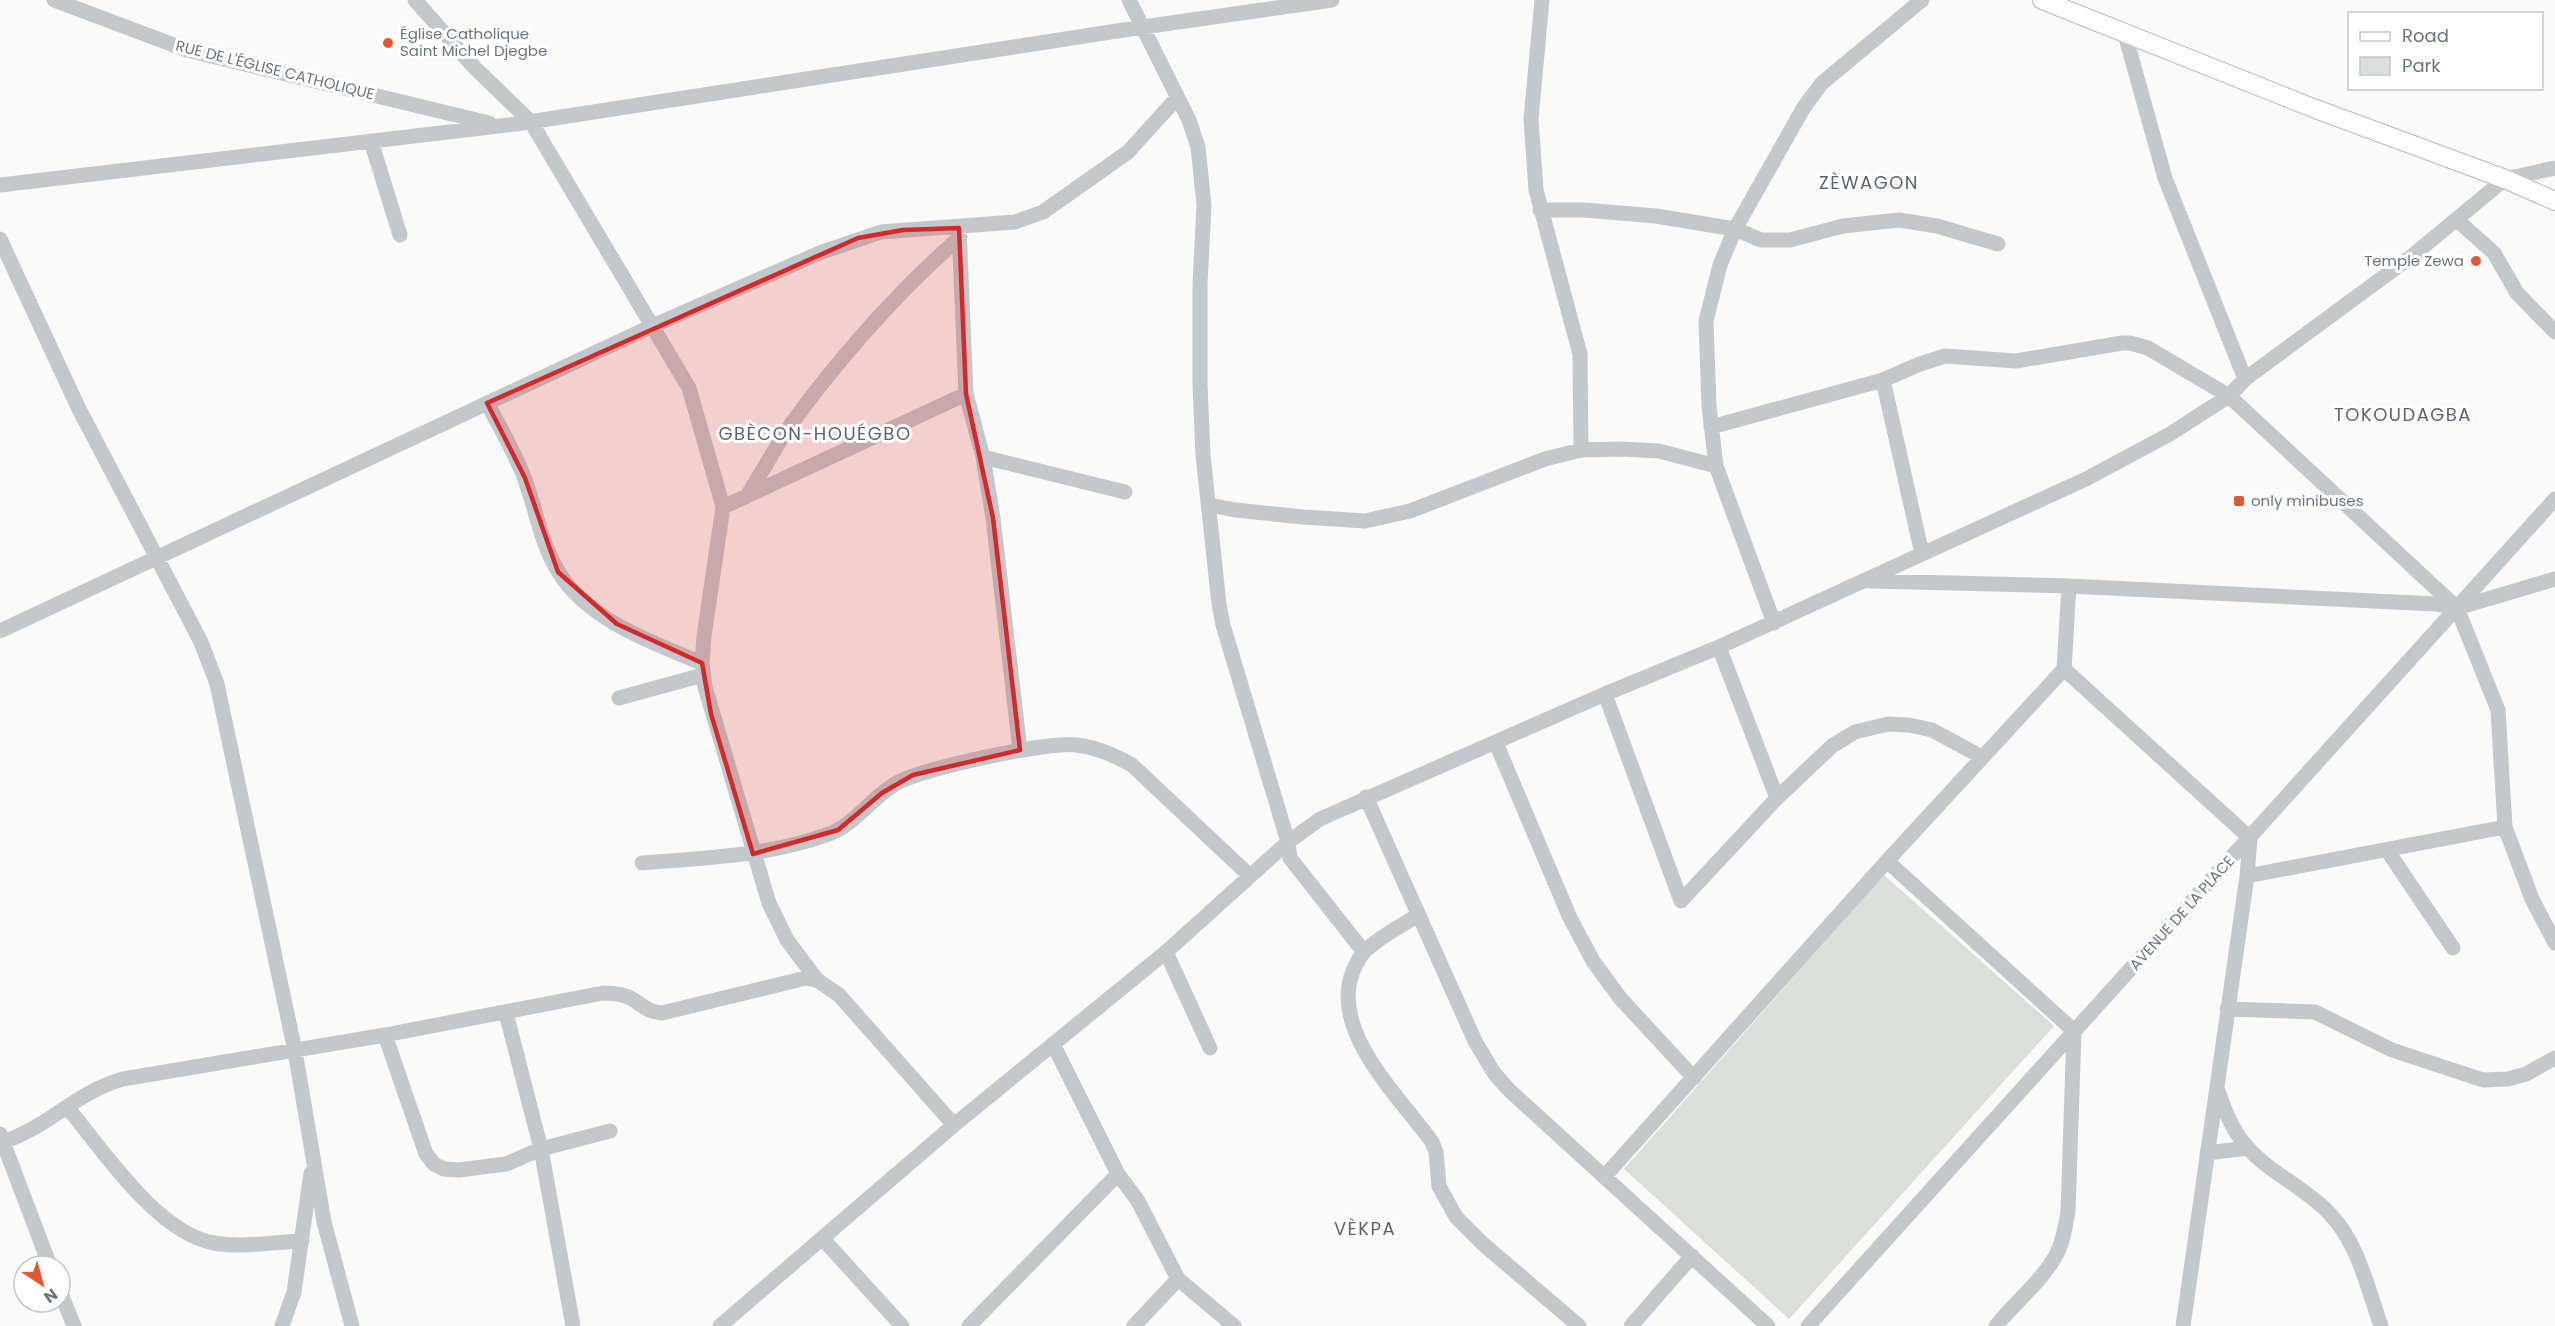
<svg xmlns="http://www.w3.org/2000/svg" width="2555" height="1326" font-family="Poppins,sans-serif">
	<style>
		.green { fill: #dadfd7 }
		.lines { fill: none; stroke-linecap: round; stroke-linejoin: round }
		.major-casing { stroke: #b5babe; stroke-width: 20 }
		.minor { stroke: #c3c8cc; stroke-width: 15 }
		.major { stroke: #fff; stroke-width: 18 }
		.marked { fill: #d62828; fill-opacity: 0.2; stroke: #d62828; stroke-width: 4.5; stroke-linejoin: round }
		.poi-dot { fill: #e4572e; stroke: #fff; stroke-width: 2 }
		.labels { text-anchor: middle; stroke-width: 6; stroke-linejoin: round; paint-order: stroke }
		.poi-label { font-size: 15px; fill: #657683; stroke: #fff; text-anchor: start }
		.street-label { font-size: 15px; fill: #657683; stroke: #fff }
		.quarter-label { font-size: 18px; letter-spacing: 1.5px; fill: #57646e; stroke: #fff }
	</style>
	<rect width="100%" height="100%" fill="#fafaf8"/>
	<path class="green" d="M1884 875 2054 1026 1789 1319 1624 1169Z"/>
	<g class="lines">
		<defs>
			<path id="major" d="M2042 0 2313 108 2505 179 2555 201"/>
		</defs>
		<use href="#major" class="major-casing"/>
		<path class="minor" d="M54 0 187 50 489 123
			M415 0 474 67 531 122 689 388 723 507 704 636 702 663 705 687 769 903 787 940 817 980
			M1129 0 1189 120 1198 147 1204 205 1200 284V385L1203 455 1219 604 1223 625 1288 842 1290 858 1364 952
			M1542 0 1531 119 1536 190 1580 354 1581 450
			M2124 31 2165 178 2245 379
			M371 141 400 235
			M0 185 516 124 1143 27 1332 0
			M1540 210H1584L1656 216 1735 229 1761 240H1790L1843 226 1899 220 1937 226 1998 244
			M2457 220 2494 253 2517 293 2555 332
			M959 228 966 394 983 457 993 518 1020 750
			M0 239 78 407 201 642 217 684 295 1051 324 1222 352 1326
			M1883 380 1922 554
			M487 403C500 427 514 451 524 477 536 508 540 542 558 571 586 619 653 643 702 663
			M1711 427 1883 380 1920 364 1945 356 2016 361 2122 343H2130L2148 348 2229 396 2457 608 2498 710 2505 827 2532 899 2555 943
			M983 457 1125 492
			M746 497C762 473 775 447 792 423 840 357 898 292 960 237
			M1210 505 1235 510 1303 517 1365 521 1410 511 1545 459 1581 450 1621 449 1659 451 1716 466
			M723 507 966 394
			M1870 581 2069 586 2436 604 2457 608 2555 579
			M1774 623 1716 466 1709 406 1706 321 1720 265 1735 229 1804 107 1822 83 1922 0
			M0 631 650 327 822 252 881 232 1015 222 1043 212 1128 152 1177 98
			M1719 647 1777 798
			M2064 669 2250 838 2247 876 2183 1326
			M1605 694 1681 901 1777 798 1832 746 1855 732 1888 724 1909 725 1932 730 1982 757
			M619 698 703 675
			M1496 743 1570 918 1593 961 1620 998 1694 1078
			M1366 797 1475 1041 1494 1073 1509 1090 1768 1326
			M2387 850 2453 948
			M1887 861 2074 1031 2068 1212C2065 1227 2063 1244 2055 1257 2040 1283 2014 1303 1996 1326
			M642 863C705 858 767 856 826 835 854 826 870 799 895 784 919 769 1049 741 1077 745 1095 747 1116 756 1132 765L1250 876
			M2247 876 2505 827
			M1418 915C1401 926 1379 937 1365 951 1359 957 1356 964 1353 971 1329 1031 1399 1096 1432 1142L1436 1152 1439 1186 1456 1217 1483 1244 1579 1326
			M1166 952 1210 1048
			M2227 1009 2315 1012 2392 1050 2483 1080 2508 1079 2526 1074 2555 1058
			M506 1013 541 1149 573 1326
			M385 1035 426 1154 434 1164 444 1169 459 1170 506 1164 541 1149 610 1131
			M1053 1044 1118 1174 1138 1201 1178 1279 1234 1326
			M2218 1091C2225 1111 2233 1132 2248 1148 2271 1174 2306 1188 2330 1214 2358 1243 2368 1289 2381 1326
			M67 1107C103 1150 157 1233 214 1243 242 1248 274 1242 302 1241
			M0 1134 50 1266
			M0 1143C48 1128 76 1092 123 1079L385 1035 603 993C613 993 624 994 632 999 644 1006 648 1012 662 1013L806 978 817 980 839 995 954 1125
			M2207 1153 2248 1148
			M1604 1177 1887 861 2064 669 2069 586
			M822 1238 902 1326
			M60 1291 74 1326
			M282 1326 294 1292 311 1173
			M720 1326 954 1125 1166 952 1288 842 1320 819 1605 694 1719 647 2086 479 2170 434 2229 396 2245 379 2412 256 2505 179 2555 168
			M969 1326 1118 1174
			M1134 1326 1178 1279
			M1631 1326 1692 1256
			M1808 1326 2555 499"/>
		<use href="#major" class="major"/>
	</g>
	<path class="marked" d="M959 228 966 394 993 518 1020 750 913 775 882 793 838 830 753 854 711 714 702 663 617 624 558 572 525 478 487 403 858 238 903 230Z"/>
	<g class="poi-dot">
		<circle cx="388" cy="43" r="6"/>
		<circle cx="2476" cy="261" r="6"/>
		<rect x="2233" y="495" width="12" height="12" rx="3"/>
	</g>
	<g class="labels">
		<g class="poi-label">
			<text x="400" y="39">Église Catholique<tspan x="400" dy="17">Saint Michel Djegbe</tspan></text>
			<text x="2464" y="266" text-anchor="end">Temple Zewa</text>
			<text x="2251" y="506">only minibuses</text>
		</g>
		<g class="street-label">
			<text transform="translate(275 70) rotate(14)" y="5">RUE DE L'ÉGLISE CATHOLIQUE</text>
			<text transform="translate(2182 913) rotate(-48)" y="5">AVENUE DE LA PLACE</text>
		</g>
		<g class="quarter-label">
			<text x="1869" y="189">ZÈWAGON</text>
			<text x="2403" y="421">TOKOUDAGBA</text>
			<text x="815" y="440">GBÈCON-HOUÉGBO</text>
			<text x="1365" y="1235">VÈKPA</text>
		</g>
	</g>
	<rect x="2348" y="12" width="195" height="78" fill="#ffffff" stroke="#c1c8cd" stroke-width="1.5"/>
	<rect x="2360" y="32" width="30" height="9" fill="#ffffff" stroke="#c1c8cd" stroke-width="1.5"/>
	<text x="2402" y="42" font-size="18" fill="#657683">Road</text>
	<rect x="2360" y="57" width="30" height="18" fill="#dadfd7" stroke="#c1c8cd" stroke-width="1.5"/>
	<text x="2402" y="72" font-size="18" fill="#657683">Park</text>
	<g transform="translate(42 1284) rotate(144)"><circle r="28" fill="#ffffff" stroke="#c1c8cd" stroke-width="1.5"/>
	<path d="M0-4.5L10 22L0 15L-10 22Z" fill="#e4572e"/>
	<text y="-9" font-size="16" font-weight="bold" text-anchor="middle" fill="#657683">N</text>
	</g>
</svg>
